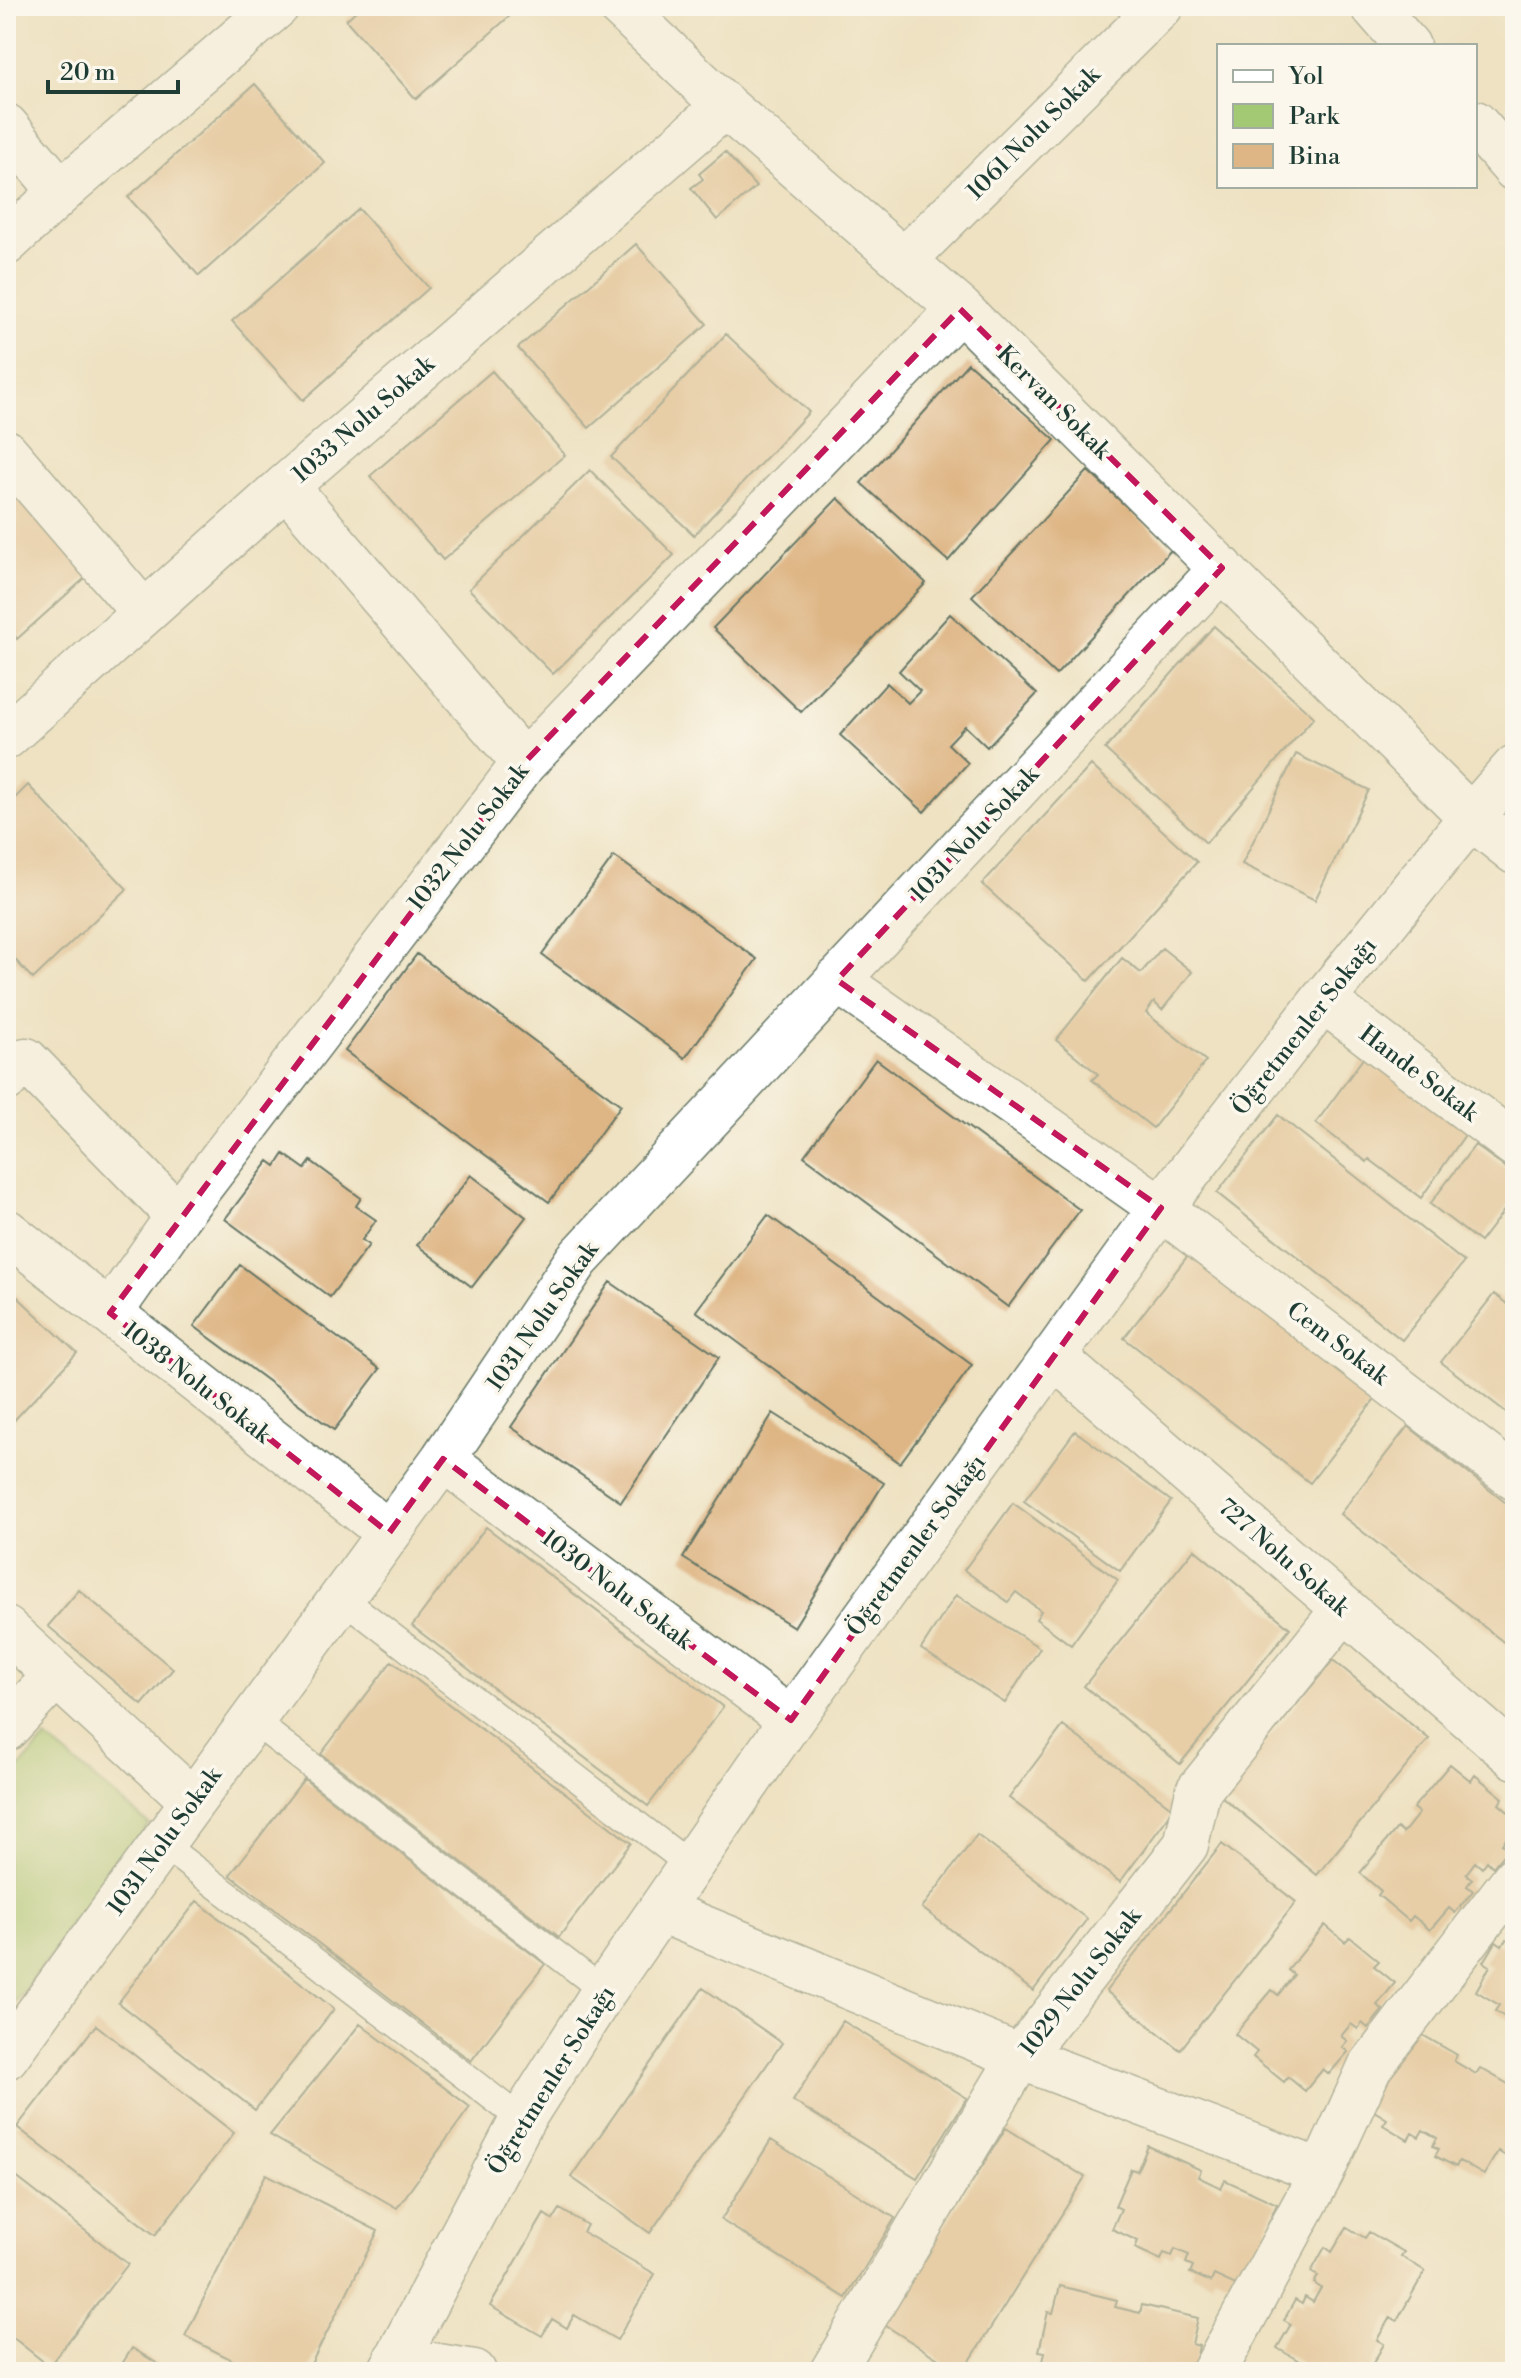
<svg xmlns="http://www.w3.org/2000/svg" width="1521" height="2378" font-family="'Libre Bodoni',serif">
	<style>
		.green { fill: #a4c974; stroke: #628354; stroke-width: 2 }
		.building { fill: #deb584 }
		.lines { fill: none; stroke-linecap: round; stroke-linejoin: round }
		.lane-casing { stroke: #677766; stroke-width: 29 }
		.street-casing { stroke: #677766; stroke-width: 47 }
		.lane { stroke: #fff; stroke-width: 26 }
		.street { stroke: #fff; stroke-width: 44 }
		.marked { fill: none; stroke: #c2185b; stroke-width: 6; stroke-dasharray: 16 10; stroke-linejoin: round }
		.labels { text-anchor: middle; stroke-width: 7; stroke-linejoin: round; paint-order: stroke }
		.street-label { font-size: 24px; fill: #1f3d34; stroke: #fbf7ec }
	</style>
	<rect width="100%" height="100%" fill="#fbf7ec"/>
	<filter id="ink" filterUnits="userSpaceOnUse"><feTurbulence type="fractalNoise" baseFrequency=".0125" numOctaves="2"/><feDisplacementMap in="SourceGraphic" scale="16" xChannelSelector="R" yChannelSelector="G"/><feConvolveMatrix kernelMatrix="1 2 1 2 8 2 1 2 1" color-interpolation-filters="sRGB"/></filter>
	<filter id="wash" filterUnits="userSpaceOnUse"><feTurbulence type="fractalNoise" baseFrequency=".006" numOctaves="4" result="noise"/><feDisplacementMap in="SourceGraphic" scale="32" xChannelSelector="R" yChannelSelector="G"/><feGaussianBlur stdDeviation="1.8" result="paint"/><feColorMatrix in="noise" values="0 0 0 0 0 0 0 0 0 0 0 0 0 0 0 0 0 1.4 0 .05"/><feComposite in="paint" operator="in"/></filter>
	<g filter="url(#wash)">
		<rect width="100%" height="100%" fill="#eee2c2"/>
		<path class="green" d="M46 1738 149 1824 6 2015V1783Z"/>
		<g id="blocks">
			<path class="building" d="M361 6H521L416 99 346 20Z
				M255 84 325 163 199 276 128 197Z
				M725 152 756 187 717 220 691 188 703 179 699 174Z
				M359 209 429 288 303 400 232 321Z
				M636 244 707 324 589 428 518 348Z
				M726 334 809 412 694 535 611 457Z
				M968 363 1055 440 948 561 861 483Z
				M492 371 565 455 443 560 370 476Z
				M6 470 94 570 17 639 6 626Z
				M590 470 674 555 553 674 469 589Z
				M1088 471 1172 549 1056 675 972 596Z
				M838 498 926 583 801 712 713 628Z
				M950 614 1037 694 987 747 965 726 948 744 968 763 924 812 840 735 887 683 908 703 920 691 899 671Z
				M1214 626 1314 717 1206 843 1105 749Z
				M1296 754 1369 790 1315 900 1242 864Z
				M1091 765 1197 862 1089 981 982 884Z
				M28 785 127 889 33 979 6 950V807Z
				M614 856 757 959 685 1058 542 955Z
				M1162 948 1192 972 1162 1010 1154 1002 1146 1013 1206 1061 1153 1128 1092 1080 1098 1074 1056 1040 1122 958 1141 973Z
				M417 954 621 1105 549 1202 345 1051Z
				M1364 1057 1469 1129 1421 1198 1369 1159 1367 1162 1316 1123Z
				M876 1059 1080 1210 1008 1307 804 1156Z
				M1278 1115 1464 1262 1402 1340 1217 1193Z
				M1475 1145 1515 1175V1196L1480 1242 1430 1204Z
				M284 1154 305 1169 311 1161 361 1198 356 1206 376 1220 362 1240 369 1245 330 1297 225 1219 269 1161 276 1166Z
				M471 1175 526 1217 472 1287 417 1245Z
				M768 1215 972 1365 900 1463 696 1311Z
				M1193 1249 1379 1394 1310 1483 1124 1338Z
				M240 1265 380 1369 334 1430 194 1326Z
				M610 1282 719 1357 621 1502 511 1427Z
				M6 1286 77 1353 6 1429Z
				M1494 1294 1515 1310V1419L1441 1362Z
				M773 1413 884 1483 794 1627 683 1558Z
				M1408 1426 1515 1510V1651L1340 1514Z
				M1075 1431 1171 1501 1120 1571 1024 1501Z
				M1013 1503 1118 1580 1071 1645 1036 1619 1041 1611 1016 1592 1008 1602 964 1570Z
				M486 1527 723 1707 648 1806 412 1626Z
				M1194 1549 1290 1628 1180 1764 1084 1686Z
				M79 1590 173 1669 142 1705 48 1626Z
				M956 1595 1040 1648 1005 1703 921 1649Z
				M1333 1660 1429 1739 1317 1875 1221 1796Z
				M392 1661 631 1843 559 1937 321 1754Z
				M1063 1726 1174 1809 1120 1882 1009 1798Z
				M1450 1764 1471 1781 1475 1775 1503 1798 1499 1804 1515 1818V1828L1502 1844 1508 1849 1493 1867 1487 1861 1482 1868 1475 1862 1466 1874 1472 1879 1467 1886 1473 1891 1455 1913 1449 1908 1430 1930 1413 1916 1409 1921 1378 1895 1381 1891 1360 1873 1397 1828 1403 1833 1419 1813 1413 1808Z
				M304 1779 545 1964 471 2061 230 1875Z
				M977 1835 1087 1919 1033 1991 922 1908Z
				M1222 1844 1296 1902 1180 2050 1106 1991Z
				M197 1901 334 2009 255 2110 118 2003Z
				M1325 1925 1345 1942 1350 1937 1379 1961 1374 1966 1395 1983 1377 2005 1383 2010 1368 2028 1362 2023 1358 2029 1351 2024 1341 2036 1347 2041 1342 2047 1348 2052 1329 2074 1323 2069 1305 2091 1288 2077 1284 2082 1253 2057 1257 2052 1235 2034 1272 1990 1278 1995 1294 1975 1288 1970Z
				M1506 1940 1513 1944 1515 1941V2023L1495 2011 1499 2005 1476 1991 1490 1966 1484 1962 1496 1942 1502 1946Z
				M703 1988 782 2043 650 2233 571 2177Z
				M843 2021 967 2098 917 2178 793 2101Z
				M360 2024 470 2107 397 2208 270 2135Z
				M96 2025 234 2133 155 2235 17 2127Z
				M1407 2026 1457 2055 1454 2061 1476 2074 1480 2068 1515 2088V2136L1504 2155 1498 2151 1484 2175 1459 2161 1456 2167 1435 2156 1439 2149 1433 2146 1437 2138 1423 2130 1419 2137 1412 2133 1408 2140 1383 2125 1387 2119 1363 2104Z
				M1006 2128 1085 2177 963 2372H959L883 2324Z
				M771 2140 895 2218 846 2298 721 2220Z
				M1148 2146 1201 2170 1198 2177 1221 2188 1225 2180 1277 2204 1266 2229 1273 2232 1240 2287 1214 2275 1211 2282 1190 2273 1193 2266 1186 2263 1189 2255 1175 2249 1172 2256 1164 2253 1161 2260 1135 2248 1138 2241 1112 2229 1121 2209 1115 2206 1131 2169 1137 2171Z
				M6 2169 128 2264 49 2366 6 2332Z
				M266 2174 378 2231 307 2372H256L185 2336Z
				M560 2209 587 2225 583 2232 655 2274 617 2340 574 2315 567 2328 552 2319 542 2336 490 2306 544 2214 553 2220Z
				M1347 2227 1365 2238 1369 2232 1404 2252 1401 2256 1425 2271 1397 2321 1390 2317 1377 2340 1384 2344 1368 2372H1303L1297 2369 1301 2362 1277 2348 1291 2324 1284 2320 1295 2300 1302 2304 1305 2297 1313 2302 1321 2288 1314 2283 1318 2276 1311 2272 1325 2247 1332 2252Z
				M1060 2286 1117 2300 1115 2307 1140 2313 1142 2305 1198 2318 1192 2344 1199 2346 1193 2372H1041L1045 2352 1039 2351 1048 2312 1053 2313Z
				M132 2348 171 2372H117Z"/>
		</g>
	</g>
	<g filter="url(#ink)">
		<use href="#blocks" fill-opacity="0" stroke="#677766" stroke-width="2"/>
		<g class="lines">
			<defs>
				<path id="lane" d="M342 1598 690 1865
					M252 1720 604 1991
					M162 1844 522 2120"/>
				<path id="street" d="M620 6 725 106 960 309 1471 817 1515 852
					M1373 6 1408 46
					M1475 123 1515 169
					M6 126 61 192
					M6 243 61 192 277 6
					M905 259 1161 6
					M6 452 144 613
					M286 486 524 763
					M6 737 286 486 725 106
					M837 980 1161 1208 1515 1478
					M1323 1000 1515 1145
					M6 1079 26 1060 178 1216 524 763 960 309
					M6 1231 389 1533
					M110 1313 178 1216
					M1053 1356 1515 1757
					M443 1459 791 1720
					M6 1629 193 1801
					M6 1729 56 1675
					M660 1910 1020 2057 1322 2172
					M6 2057 443 1459 577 1260 1222 568
					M396 2359 474 2372
					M390 2372 522 2120 604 1991 791 1720 1161 1208 1323 1000 1471 817 1515 767
					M832 2372 1020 2057 1186 1845 1198 1791 1344 1609
					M1214 2372 1322 2172 1370 2067 1515 1878"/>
			</defs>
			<use href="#lane" class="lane-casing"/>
			<use href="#street" class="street-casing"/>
			<use href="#lane" class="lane"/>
			<use href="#street" class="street"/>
		</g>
	</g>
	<path d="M0 0H1521V2378H0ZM960 309 1222 568 837 980 1161 1208 791 1720 443 1459 389 1533 110 1313 524 763Z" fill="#eee2c2" fill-opacity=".55" fill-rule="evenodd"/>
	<path class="marked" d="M960 309 1222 568 837 980 1161 1208 791 1720 443 1459 389 1533 110 1313 524 763Z"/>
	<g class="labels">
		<g class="street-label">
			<text transform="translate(1033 133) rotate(-45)" y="8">1061 Nolu Sokak</text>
			<text transform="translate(1054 402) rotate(45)" y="8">Kervan Sokak</text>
			<text transform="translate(363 419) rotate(-41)" y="8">1033 Nolu Sokak</text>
			<text transform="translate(974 834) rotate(-47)" y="8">1031 Nolu Sokak</text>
			<text transform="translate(468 837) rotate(-52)" y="8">1032 Nolu Sokak</text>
			<text transform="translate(1304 1026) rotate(-52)" y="8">Öğretmenler Sokağı</text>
			<text transform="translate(1419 1073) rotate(37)" y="8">Hande Sokak</text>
			<text transform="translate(542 1316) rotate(-55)" y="8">1031 Nolu Sokak</text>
			<text transform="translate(1338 1343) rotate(37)" y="8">Cem Sokak</text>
			<text transform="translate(197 1382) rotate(38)" y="8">1038 Nolu Sokak</text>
			<text transform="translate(916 1545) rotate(-54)" y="8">Öğretmenler Sokağı</text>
			<text transform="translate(1284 1557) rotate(41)" y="8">727 Nolu Sokak</text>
			<text transform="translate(617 1589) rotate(37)" y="8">1030 Nolu Sokak</text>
			<text transform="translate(164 1841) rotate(-54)" y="8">1031 Nolu Sokak</text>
			<text transform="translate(1080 1982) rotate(-52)" y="8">1029 Nolu Sokak</text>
			<text transform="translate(551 2080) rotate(-58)" y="8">Öğretmenler Sokağı</text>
		</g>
	</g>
	<rect width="1521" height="2378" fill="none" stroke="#fbf7ec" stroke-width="32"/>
	<rect x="1217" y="44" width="260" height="144" fill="#fbf7ec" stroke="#a3ada2" stroke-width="2"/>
	<rect x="1233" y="70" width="40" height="12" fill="#ffffff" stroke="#a3ada2" stroke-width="2"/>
	<text x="1289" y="84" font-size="24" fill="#1f3d34">Yol</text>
	<rect x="1233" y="104" width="40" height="24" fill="#a4c974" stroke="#a3ada2" stroke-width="2"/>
	<text x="1289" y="124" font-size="24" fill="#1f3d34">Park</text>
	<rect x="1233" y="144" width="40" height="24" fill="#deb584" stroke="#a3ada2" stroke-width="2"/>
	<text x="1289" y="164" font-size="24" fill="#1f3d34">Bina</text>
	<path d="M48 80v12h130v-12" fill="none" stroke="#1f3d34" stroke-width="4"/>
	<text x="60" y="80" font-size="24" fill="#1f3d34" stroke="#fbf7ec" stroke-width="6" paint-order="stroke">20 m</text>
</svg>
